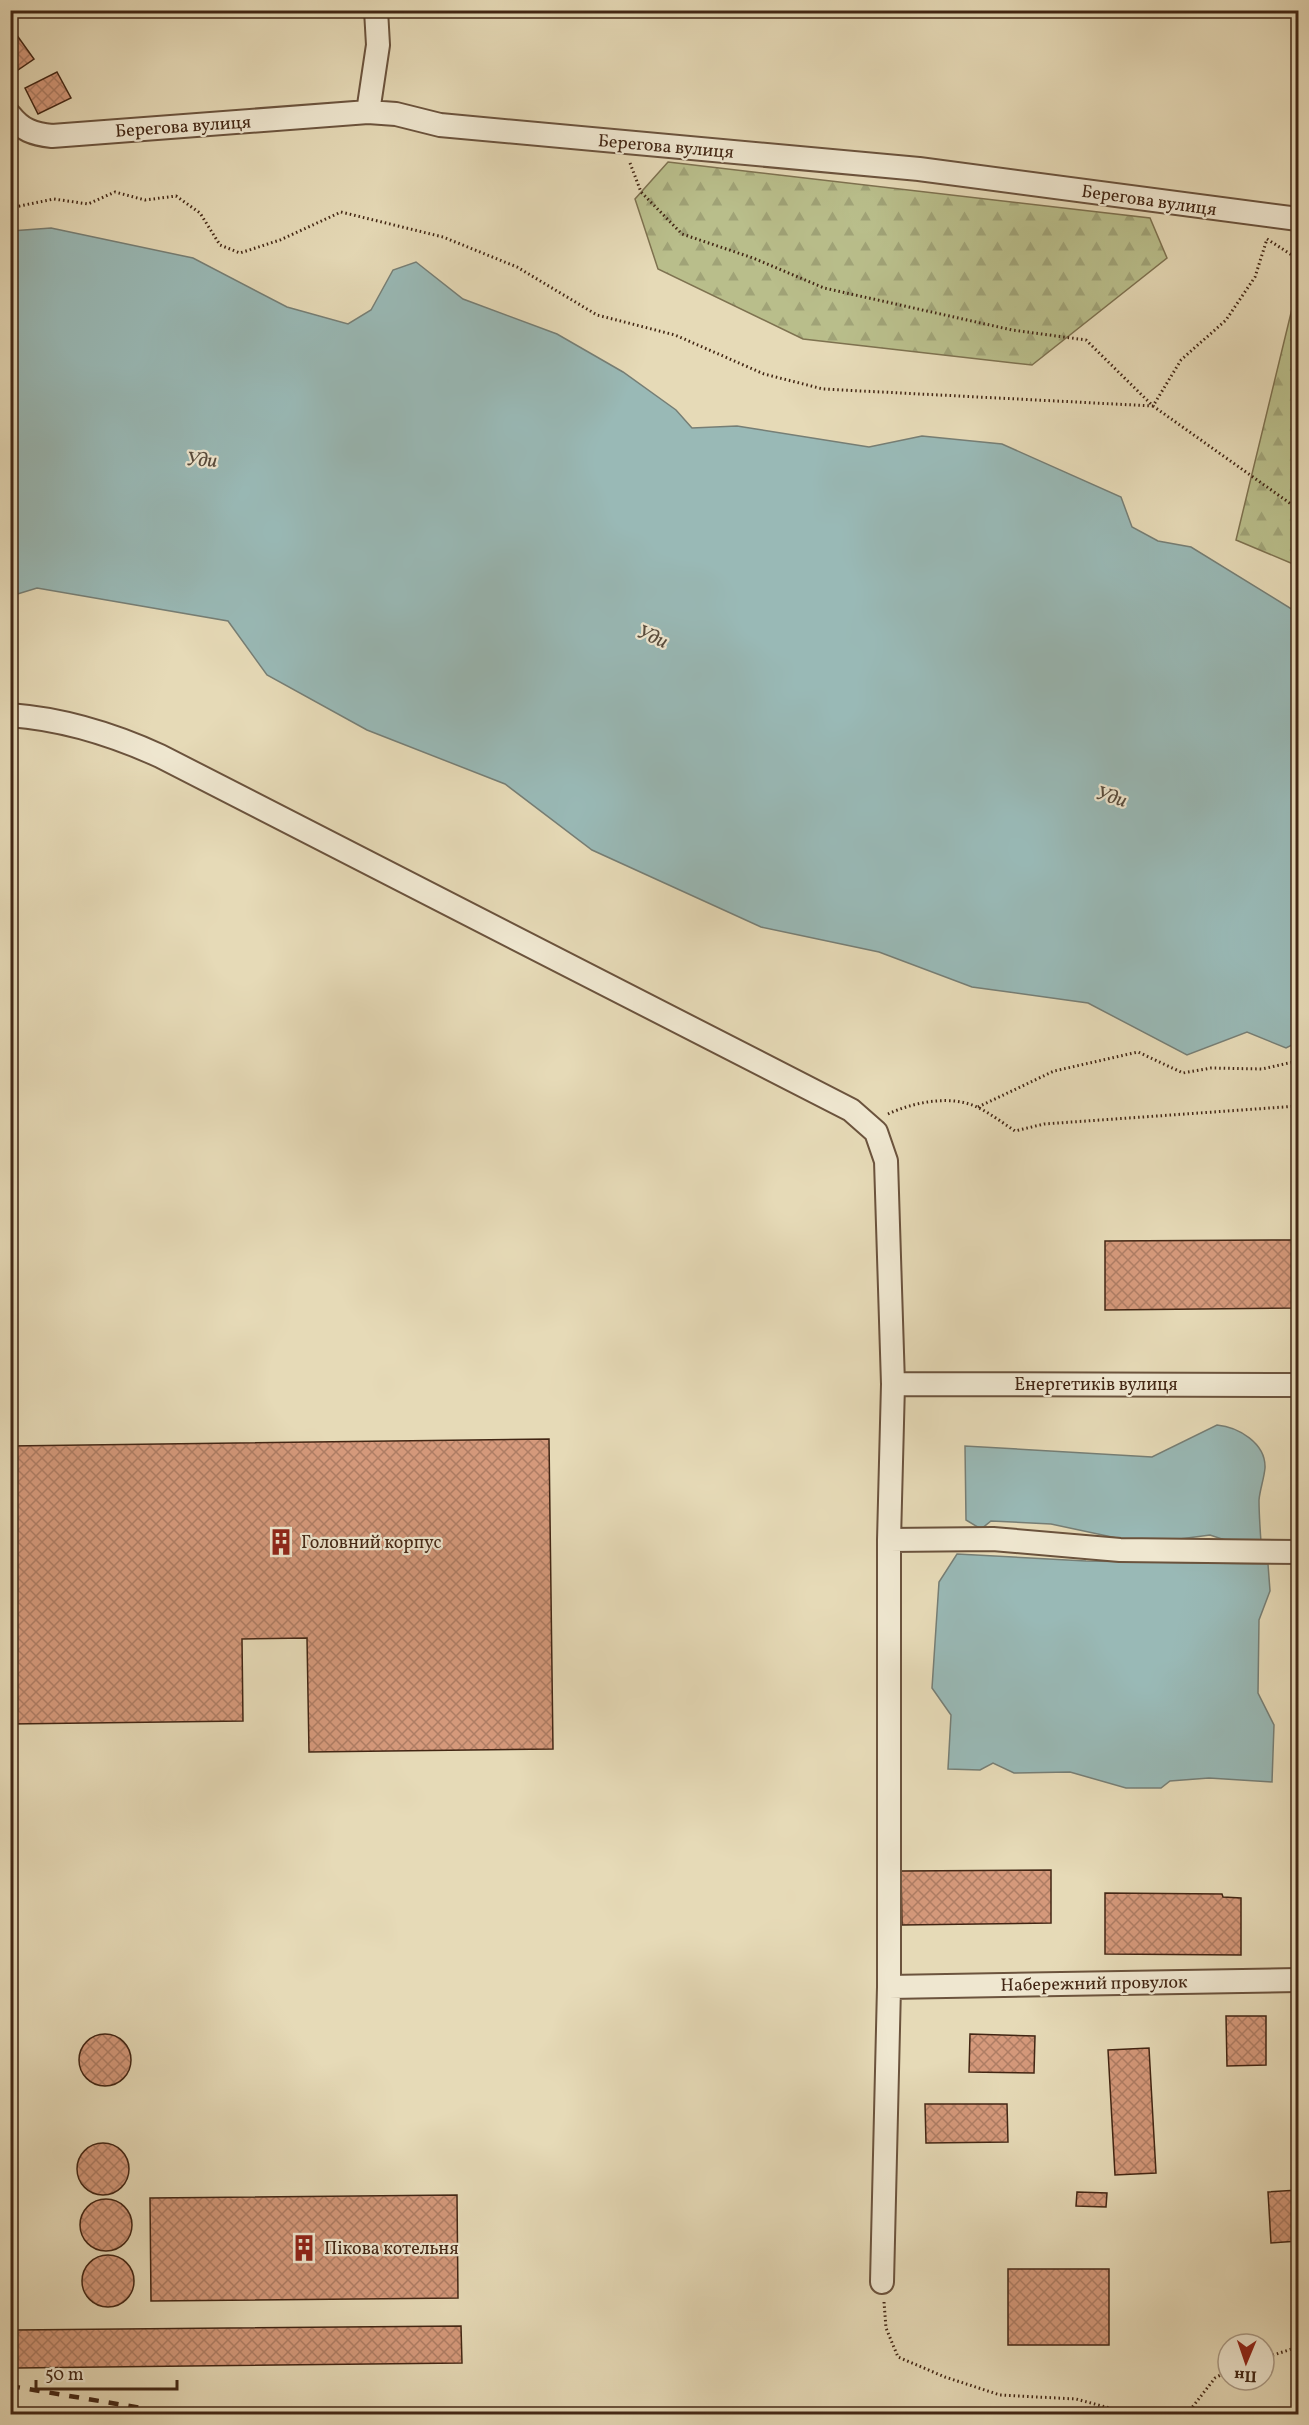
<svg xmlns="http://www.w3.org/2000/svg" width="1309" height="2425" font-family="Vollkorn,serif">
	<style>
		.forest { fill: url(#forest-firs); stroke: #7e7250; stroke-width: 1.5 }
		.water { fill: #99b9b6; stroke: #767e75; stroke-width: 1.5 }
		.building { fill: url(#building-cross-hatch); stroke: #422614; stroke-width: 1.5 }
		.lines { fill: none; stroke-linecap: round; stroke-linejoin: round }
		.minor-casing { stroke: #6b533d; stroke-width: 26 }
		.path { stroke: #422614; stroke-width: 3; stroke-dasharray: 1.5 3; stroke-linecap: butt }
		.minor { stroke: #efe7d0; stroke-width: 22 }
		.rail { stroke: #422614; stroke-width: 4.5; stroke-dasharray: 10 10; stroke-linecap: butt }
		.labels { text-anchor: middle; stroke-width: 4.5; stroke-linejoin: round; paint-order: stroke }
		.street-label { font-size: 18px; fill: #422614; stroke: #efe7d0 }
		.poi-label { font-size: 18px; fill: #422614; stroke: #efe7d0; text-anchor: start }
		.water-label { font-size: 20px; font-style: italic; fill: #584b3c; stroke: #efe7d0 }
	</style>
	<defs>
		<pattern id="forest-firs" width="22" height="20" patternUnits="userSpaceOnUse" patternTransform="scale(1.5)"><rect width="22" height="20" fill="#b9be8b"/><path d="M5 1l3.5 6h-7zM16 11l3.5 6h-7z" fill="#a0a377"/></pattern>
		<pattern id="building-cross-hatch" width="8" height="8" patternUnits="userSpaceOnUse" patternTransform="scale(1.5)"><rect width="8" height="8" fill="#d5997b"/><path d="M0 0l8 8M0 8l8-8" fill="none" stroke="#ae7d64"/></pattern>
	</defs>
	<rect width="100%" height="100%" fill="#e6dab7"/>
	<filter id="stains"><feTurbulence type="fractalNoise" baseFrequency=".00333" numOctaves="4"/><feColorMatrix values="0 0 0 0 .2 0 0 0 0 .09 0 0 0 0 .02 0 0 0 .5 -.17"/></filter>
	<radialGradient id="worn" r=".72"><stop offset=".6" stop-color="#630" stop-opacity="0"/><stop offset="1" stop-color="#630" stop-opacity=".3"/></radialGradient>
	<path class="forest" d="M668 162 1150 218 1167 258 1032 365 803 339 658 269 635 199Z
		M1298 284V566L1236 540Z"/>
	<path class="water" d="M51 228 193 258 287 307 348 324 371 310 393 270 416 262 463 299 557 334 623 372 676 410 692 428 737 426 869 447 922 436 1002 444 1121 497 1132 527 1158 541 1191 547 1298 613V1042L1286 1048 1247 1032 1187 1055 1088 1003 972 987 879 952 761 927 592 850 505 784 367 730 267 675 228 621 37 588 11 596V231Z
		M1217 1425C1238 1427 1266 1443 1265 1468 1264 1479 1260 1489 1259 1500 1259 1514 1260 1528 1261 1542L1237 1544 1210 1535 1172 1540H1126L1051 1524 991 1521 981 1529 966 1520 965 1446 1152 1457Z
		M957 1554 1086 1561 1268 1564 1270 1591 1259 1620 1258 1693 1274 1725 1272 1782 1209 1778 1170 1781 1161 1788H1126L1070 1772 1014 1773 993 1763 980 1770 948 1769 951 1715 932 1688 939 1582Z"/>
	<path class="building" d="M16 34 34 59 15 72 10 66V38Z
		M57 72 71 98 38 114 25 88Z
		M1293 1240V1308L1105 1310V1241Z
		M549 1439 553 1749 309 1752 307 1638 242 1639 243 1721 10 1724V1446Z
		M1051 1870V1923L902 1925 901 1871Z
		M1105 1893 1222 1894 1223 1897 1241 1898V1955L1105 1954Z
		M1226 2016H1266V2065L1227 2066Z
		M970 2034 1035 2036 1034 2073 969 2072Z
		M79 2060a26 26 0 1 1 52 0a26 26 0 1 1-52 0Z
		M1149 2048 1156 2173 1115 2175 1108 2050Z
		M925 2104H1007L1008 2142 926 2143Z
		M77 2169a26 26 0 1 1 52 0a26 26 0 1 1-52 0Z
		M1298 2190V2241L1271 2243 1268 2192Z
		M1077 2192 1107 2193 1106 2207 1076 2206Z
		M457 2195 458 2298 151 2301 150 2198Z
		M80 2225a26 26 0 1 1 52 0a26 26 0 1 1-52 0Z
		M82 2281a26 26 0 1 1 52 0a26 26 0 1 1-52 0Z
		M1008 2269H1109V2345H1008Z
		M461 2326 462 2363 16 2368 15 2330Z"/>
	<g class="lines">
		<defs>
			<path id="minor" d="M368 112 378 45 376 10
				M10 115C22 130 33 134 52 136L368 112 396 114 440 125 919 169 1298 219
				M10 715C63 719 112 734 160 756L851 1110 876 1132 886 1161 893 1384 889 1540V1987L882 2282
				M893 1384 1298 1385
				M889 1540 993 1539 1120 1550 1298 1552
				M889 1987 1298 1980"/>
		</defs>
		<use href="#minor" class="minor-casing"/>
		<path class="path" d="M630 163 641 192 682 234 753 258 824 288 1012 330 1086 340 1153 406 1298 509
			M10 208 54 199 88 204 115 192 145 200 176 196 200 213 220 245 240 253 280 240 341 212 443 237 517 267 597 315 675 335 764 374 823 389 1153 406 1181 360 1226 320 1255 277 1267 239
			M1267 239 1298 259
			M978 1107 1054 1071 1138 1052 1183 1073 1211 1068 1262 1069 1298 1061
			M888 1114C914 1102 952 1094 979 1108 991 1114 1003 1123 1015 1131L1044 1124 1298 1106
			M884 2302 886 2328 898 2357 945 2377 1000 2395 1076 2399 1132 2414
			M1264 2358 1298 2347
			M1187 2414 1215 2378 1228 2371"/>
		<use href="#minor" class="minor"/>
		<path class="rail" d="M10 2386 177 2414
			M1282 2414 1298 2407"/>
	</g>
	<defs>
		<symbol id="building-bare" viewBox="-9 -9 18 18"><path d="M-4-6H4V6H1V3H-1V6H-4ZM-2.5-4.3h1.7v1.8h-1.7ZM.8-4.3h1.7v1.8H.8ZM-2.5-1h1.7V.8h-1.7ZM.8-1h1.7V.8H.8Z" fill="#8f2418" stroke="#efe7d0" stroke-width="2.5" paint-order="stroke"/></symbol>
	</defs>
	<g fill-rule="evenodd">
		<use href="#building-bare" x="262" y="1523" width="38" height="38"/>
		<use href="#building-bare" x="285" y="2229" width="38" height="38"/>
	</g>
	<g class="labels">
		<g class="street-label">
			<text transform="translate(183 126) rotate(-4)" y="6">Берегова вулиця</text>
			<text transform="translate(666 146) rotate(5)" y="6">Берегова вулиця</text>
			<text transform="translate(1149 200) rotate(8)" y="6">Берегова вулиця</text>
			<text x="1096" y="1390">Енергетиків вулиця</text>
			<text transform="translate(1094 1983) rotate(-1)" y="6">Набережний провулок</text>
		</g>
		<g class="poi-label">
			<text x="301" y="1548">Головний корпус</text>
			<text x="324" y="2254">Пікова котельня</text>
		</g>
		<g class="water-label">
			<text transform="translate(202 459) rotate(4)" y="7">Уди</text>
			<text transform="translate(653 636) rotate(23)" y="7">Уди</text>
			<text transform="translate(1112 796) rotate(17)" y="7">Уди</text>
		</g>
	</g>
	<rect width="1309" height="2425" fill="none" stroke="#e6dab7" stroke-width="36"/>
	<rect x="12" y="12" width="1285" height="2401" fill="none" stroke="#422614" stroke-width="3"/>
	<rect x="18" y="18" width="1273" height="2389" fill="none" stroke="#422614" stroke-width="1.5"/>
	<g transform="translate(1246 2362) rotate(182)"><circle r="28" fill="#efe7d0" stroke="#aa9a85" stroke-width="1.5"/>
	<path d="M0-4.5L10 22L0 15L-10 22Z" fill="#8f2418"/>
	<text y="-9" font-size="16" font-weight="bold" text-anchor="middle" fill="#422614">Пн</text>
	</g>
	<path d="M36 2380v9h141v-9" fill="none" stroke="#422614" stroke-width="3"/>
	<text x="45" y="2380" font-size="18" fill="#422614" stroke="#efe7d0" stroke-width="4.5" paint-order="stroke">50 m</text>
	<rect width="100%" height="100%" filter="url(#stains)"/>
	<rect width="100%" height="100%" fill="url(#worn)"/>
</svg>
